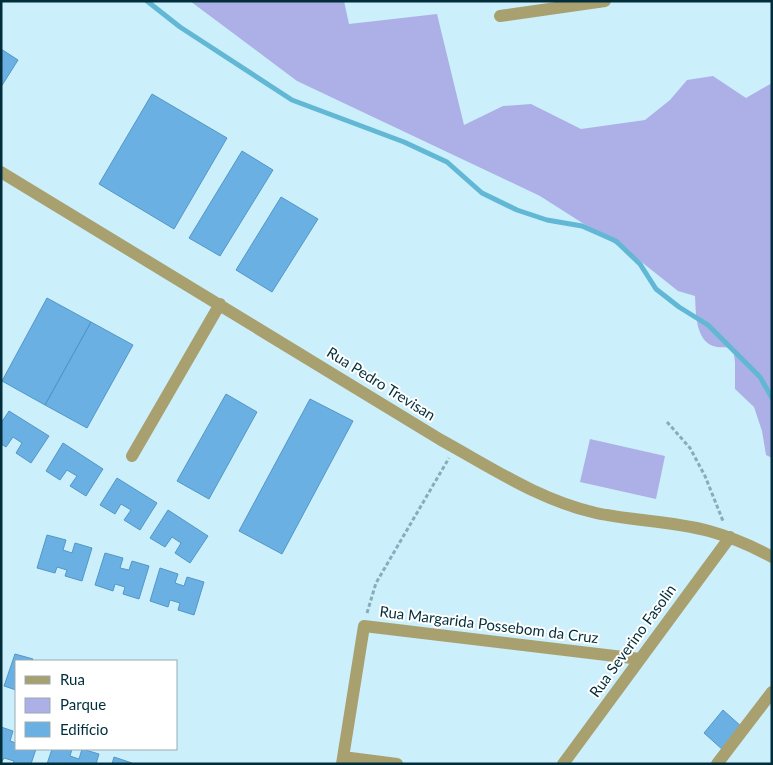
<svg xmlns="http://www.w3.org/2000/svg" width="773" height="765" font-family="Lato,sans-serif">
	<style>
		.green { fill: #adb0e6 }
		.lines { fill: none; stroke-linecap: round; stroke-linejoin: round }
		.stream { stroke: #62b8d4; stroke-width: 5 }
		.building { fill: #6bb0e2; stroke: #5297c8 }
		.path { stroke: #86adb9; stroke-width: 3; stroke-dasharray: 4 2.5; stroke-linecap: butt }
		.minor { stroke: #a8a16f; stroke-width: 12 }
		.labels { text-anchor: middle; stroke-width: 4; stroke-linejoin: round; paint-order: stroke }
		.street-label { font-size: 15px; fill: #012e3a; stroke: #fff }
	</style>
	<rect width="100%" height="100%" fill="#cceffc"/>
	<path class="green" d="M190 1H344L349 24 437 14 464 125 503 106 531 104 581 129 645 120 670 100 687 80 713 76 746 98 772 83V458L766 455 762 431 754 407 735 389V362L733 348C727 347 718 348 713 346 695 339 696 312 695 296L678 291 634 256 540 196 297 81Z
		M590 439 665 456 656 499 580 482Z"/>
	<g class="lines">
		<path class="stream" d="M147 1 180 27 292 100 404 142 447 162 482 193 517 210 547 220 582 226 616 241 640 264 656 289 679 307 708 325 760 377 772 398"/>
	</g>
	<path class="building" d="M1 49 18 60 1 87Z
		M152 94 227 138 174 229 99 184Z
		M242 151 273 170 220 256 189 238Z
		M281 197 318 219 272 292 236 270Z
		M47 298 91 322 45 405 2 381Z
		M91 322 133 345 87 428 45 405Z
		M226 394 257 412 209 499 177 481Z
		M310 399 353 421 282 554 239 531Z
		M9 411 49 436 31 463 16 453 22 443 13 437 6 447 1 444V423Z
		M63 443 103 469 86 496 70 486 77 476 67 470 60 480 46 471Z
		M117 478 157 503 140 530 124 520 131 510 121 504 115 514 100 505Z
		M168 510 208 536 190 563 175 553 181 543 172 537 165 547 150 538Z
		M47 535 66 540 63 550 72 553 75 543 92 548 82 581 65 576 67 570 57 567 55 573 37 568Z
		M105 553 123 558 120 568 129 570 132 561 149 566 139 599 123 594 125 587 115 584 113 591 95 585Z
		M160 568 178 574 175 583 184 586 187 577 204 582 194 615 178 610 180 603 170 600 168 607 150 601Z
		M15 654 33 659 32 661H16V690L4 686Z
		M723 710 742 727 723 750 704 733Z
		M1 727 13 731 10 741 16 743V749H36L31 764H13L14 761 4 758 1 763Z
		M52 749H72L70 756 79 759 82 749 99 754 96 764H47Z
		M114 757 132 763V764H112Z"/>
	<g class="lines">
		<path class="path" d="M667 422 690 448 705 476 723 521
			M367 613 376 583 449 458"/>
		<path class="minor" d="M500 16 605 1
			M1 172 441 440C492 468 539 500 596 513 633 521 672 521 709 531 731 537 752 546 772 557
			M132 456 220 304
			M343 757 397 764
			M342 764 364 626 640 659
			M563 764 730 537
			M717 764 772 692"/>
	</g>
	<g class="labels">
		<g class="street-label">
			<text transform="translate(381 384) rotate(32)" y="5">Rua Pedro Trevisan</text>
			<text transform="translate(489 625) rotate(7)" y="5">Rua Margarida Possebom da Cruz</text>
			<text transform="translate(633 641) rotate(-54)" y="5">Rua Severino Fasolin</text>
		</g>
	</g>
	<rect width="773" height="765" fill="none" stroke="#012e3a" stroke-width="5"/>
	<rect x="15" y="660" width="162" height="90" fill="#ffffff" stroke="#99abb0"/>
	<rect x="25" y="676" width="25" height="8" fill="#a8a16f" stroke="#99abb0"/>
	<text x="60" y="685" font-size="15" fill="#012e3a">Rua</text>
	<rect x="25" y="698" width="25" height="15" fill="#adb0e6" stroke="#99abb0"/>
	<text x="60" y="710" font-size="15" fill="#012e3a">Parque</text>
	<rect x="25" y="722" width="25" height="15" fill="#6bb0e2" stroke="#99abb0"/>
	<text x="60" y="735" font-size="15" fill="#012e3a">Edifício</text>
</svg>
